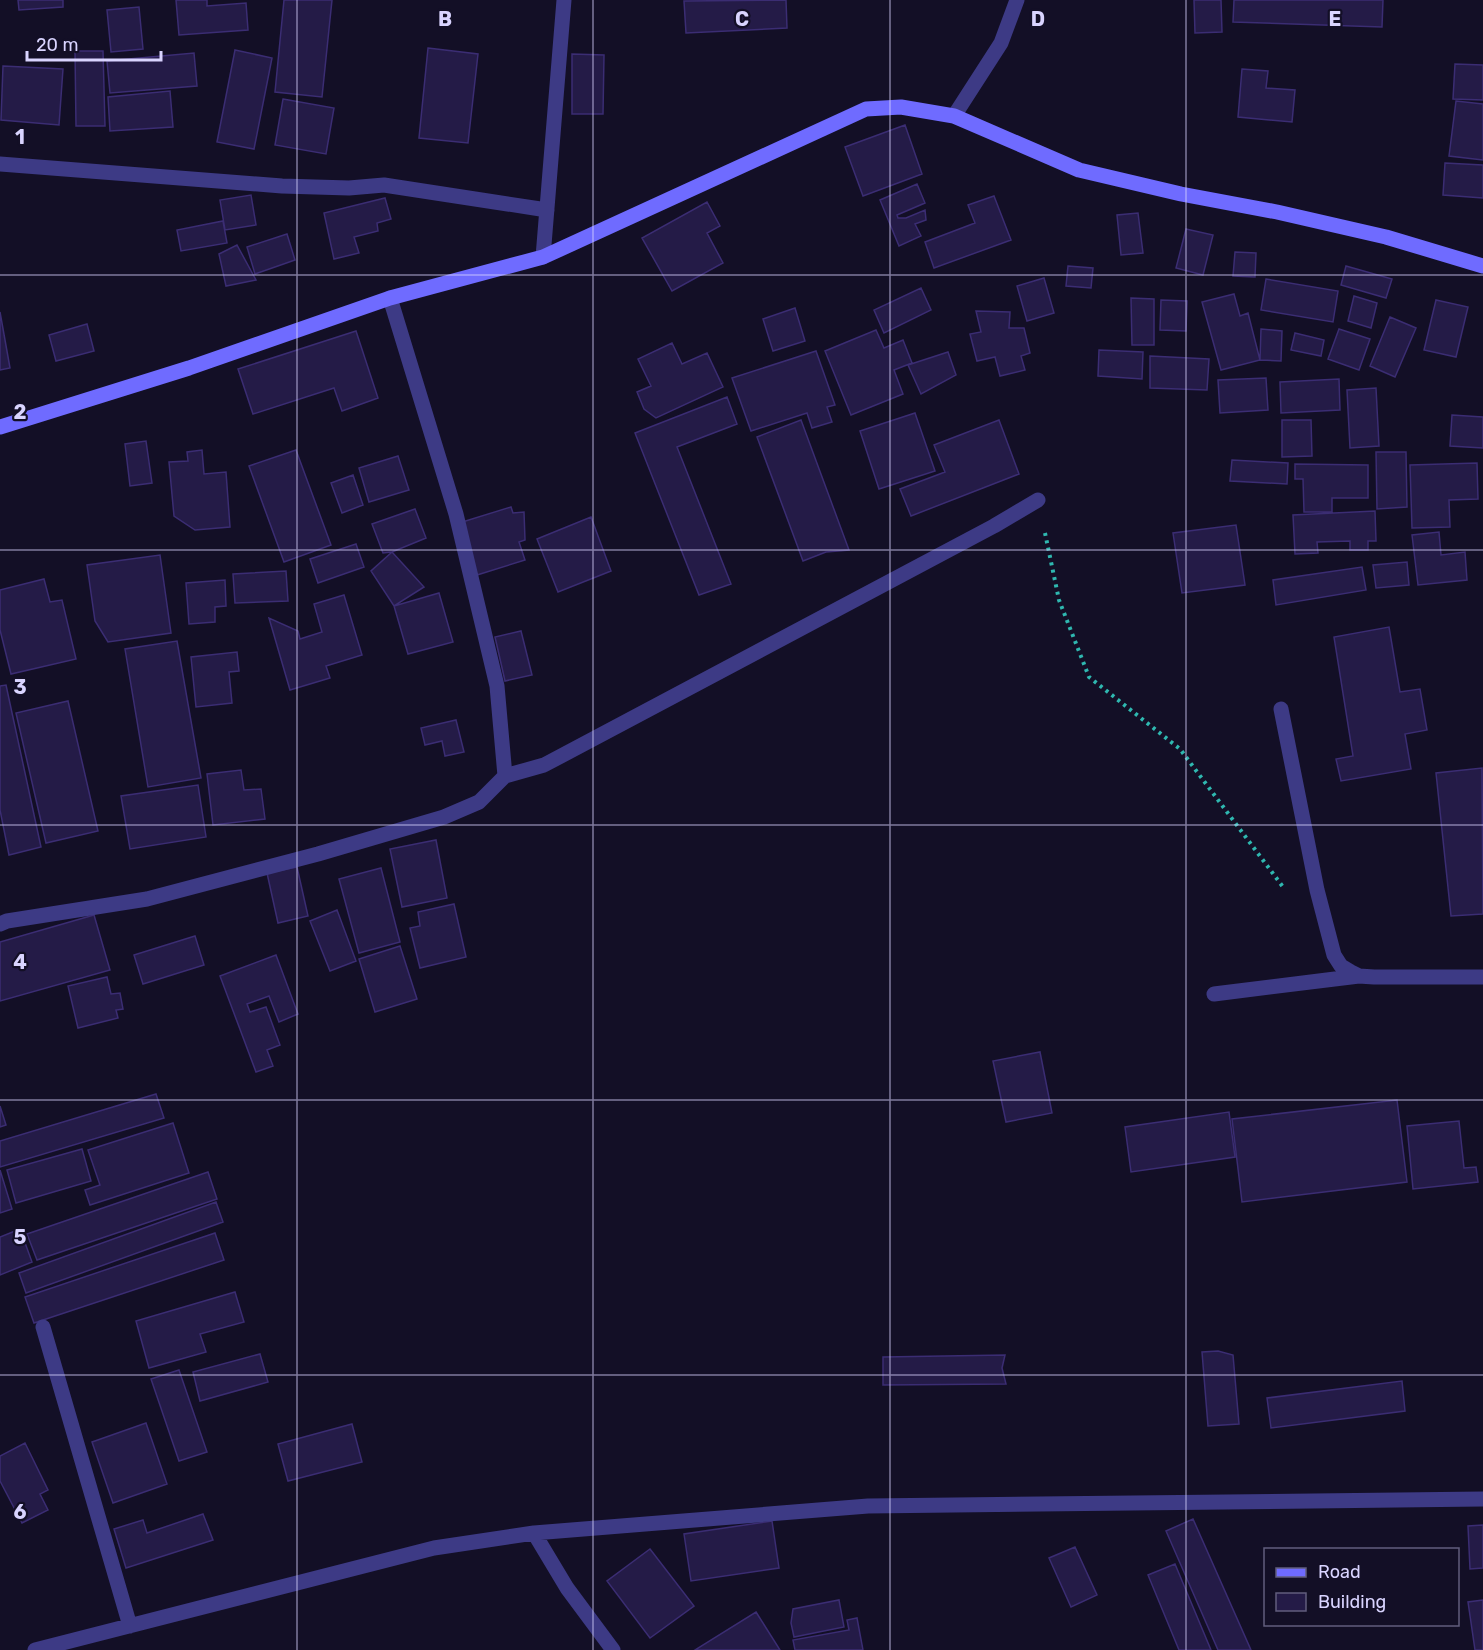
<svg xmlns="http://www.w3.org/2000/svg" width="1483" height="1650" font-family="Rubik,sans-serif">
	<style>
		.building { fill: #241b47; stroke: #3b2d73; stroke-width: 1.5 }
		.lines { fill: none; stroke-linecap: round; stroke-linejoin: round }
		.path { stroke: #2fb8b0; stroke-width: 4; stroke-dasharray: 3 4.5; stroke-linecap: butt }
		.minor { stroke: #3d3a85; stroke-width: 15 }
		.secondary { stroke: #6f6bff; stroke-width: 15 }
		.grid { fill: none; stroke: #d9d4ff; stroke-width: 1.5; stroke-opacity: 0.55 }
		.grid-label { font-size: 20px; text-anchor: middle; font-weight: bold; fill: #d9d4ff; stroke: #130f26; stroke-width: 4.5; stroke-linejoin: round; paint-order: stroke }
	</style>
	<rect width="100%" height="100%" fill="#130f26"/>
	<path class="building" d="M18 0H63V7L19 10Z
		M176 0H207V6L246 3 248 30 179 35Z
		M284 0H332L322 97 275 92Z
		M786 0 787 28 686 33 684 1Z
		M1194 0H1221L1222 32 1195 33Z
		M1234 0H1383L1382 27 1233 22Z
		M139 7 143 49 111 52 107 10Z
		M428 48 478 54 468 143 419 138Z
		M235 50 272 58 254 149 217 142Z
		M75 51H103L105 126H76Z
		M194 53 197 86 110 93 107 61Z
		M572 54 604 55 603 114H572Z
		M1455 64 1483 65V100L1453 99Z
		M3 66 63 69 59 125 1 120Z
		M1242 69 1268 71 1266 88 1295 90 1292 122 1238 117Z
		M170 91 173 127 110 131 108 97Z
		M283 99 334 108 326 154 275 145Z
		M1456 101 1483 104V160L1449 156Z
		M905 125 922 174 863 196 845 147Z
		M1445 163 1483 165V198L1443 195Z
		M917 184 925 203 897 215 898 218H906L925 210 926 220 915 224 921 236 899 246 880 200Z
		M251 195 256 225 225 230 220 200Z
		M994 196 1011 240 934 268 925 242 975 223 968 205Z
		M385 198 391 219 377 223 378 231 354 237 359 253 334 259 324 213Z
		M707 202 720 226 707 233 723 263 672 291 642 238Z
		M1138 213 1143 253 1121 255 1117 215Z
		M223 221 227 243 181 251 177 230Z
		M1186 229 1213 235 1203 275 1176 268Z
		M287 234 295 260 255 274 247 247Z
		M237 245 256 280 226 286 219 254Z
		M1235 252 1256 253 1255 277 1233 276Z
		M1068 266 1093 268 1091 288 1066 286Z
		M1346 266 1392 279 1386 298 1341 285Z
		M1044 278 1054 313 1027 321 1017 286Z
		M1266 279 1338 291 1333 322 1261 310Z
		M921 288 931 310 884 333 874 310Z
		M1234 294 1240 316 1248 313 1260 360 1221 370 1202 302Z
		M1354 296 1377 303 1371 328 1348 321Z
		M1131 298 1154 299V345H1132Z
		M1161 300 1187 301 1186 331 1160 330Z
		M1436 300 1468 307 1456 357 1424 350Z
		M795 308 805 341 773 351 763 319Z
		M976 311 1010 312 1009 328H1024L1030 353 1021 356 1025 370 1000 376 995 357 977 361 970 334 981 332Z
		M0 312 10 368 0 370Z
		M1390 317 1416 328 1395 377 1370 366Z
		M87 324 94 351 56 361 49 335Z
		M1261 329 1282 331 1281 361 1260 360Z
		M1339 329 1370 339 1359 370 1328 359Z
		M876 330 884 348 903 340 912 363 894 370 903 394 851 415 825 351Z
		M356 331 378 398 342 411 334 388 253 414 238 369Z
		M1295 333 1324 340 1321 356 1291 350Z
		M672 343 682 364 707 353 723 387 656 418 644 409 637 392 651 386 638 359Z
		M1099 350 1143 352 1142 379 1098 376Z
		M816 351 835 405 827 407 832 422 812 428 807 413 751 431 732 378Z
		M948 352 956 375 921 394 908 365Z
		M1150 356 1209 359 1207 390 1150 388Z
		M1266 378 1268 410 1220 413 1218 380Z
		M1339 379 1340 410 1281 413 1280 382Z
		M1376 388 1379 446 1350 448 1347 390Z
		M727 397 737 424 677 447 731 584 699 595 635 433Z
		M915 413 935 471 879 489 860 431Z
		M1452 415 1483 417V448L1450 446Z
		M801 420 849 550 826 552 803 561 757 437Z
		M999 420 1019 474 911 516 900 489 945 472 934 445Z
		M1282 420H1311L1312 456 1282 457Z
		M146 441 152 483 130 486 125 444Z
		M202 450 204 474 226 472 230 527 195 530 174 516 169 462 188 461 187 452Z
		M296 450 331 545 284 562 249 466Z
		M1376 452H1406L1407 507 1377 509Z
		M398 456 409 490 369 502 359 468Z
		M1232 460 1288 463 1287 484 1230 481Z
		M1477 463 1478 499 1449 500 1450 527 1412 528 1410 465Z
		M1295 464 1368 465V498H1332V512H1304L1303 479H1295Z
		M353 475 363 505 342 513 331 483Z
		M511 507 513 513 524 512 525 540 519 542 525 560 477 575 459 523Z
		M415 509 426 538 392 552 383 553 372 524Z
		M1375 511 1376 541H1368V550H1350V541L1317 542 1318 553 1295 554 1293 515Z
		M591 517 611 571 558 592 537 539Z
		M1236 525 1245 585 1182 593 1173 533Z
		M1439 532 1441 555 1465 552 1467 580 1418 585 1412 535Z
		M356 544 364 567 318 583 310 559Z
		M392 552 424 587 394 606 371 571Z
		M160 555 171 633 108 642 95 621 87 565Z
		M1407 562 1409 585 1376 588 1373 565Z
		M1362 567 1366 590 1276 605 1273 580Z
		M286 571 288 601 235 603 233 574Z
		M44 579 50 602 62 600 76 659 11 674 0 630V590Z
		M225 580 226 606 215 607V622L189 624 186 583Z
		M439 593 453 642 408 654 394 606Z
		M344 595 362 655 326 666 330 678 290 690 269 618 298 631 300 639 322 632 314 604Z
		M1389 627 1400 692 1420 689 1427 730 1405 734 1411 769 1341 781 1336 759 1353 756 1334 637Z
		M521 631 532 675 505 681 495 637Z
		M177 641 201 778 148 787 125 649Z
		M237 652 239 671 229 672 232 703 196 707 191 657Z
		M6 685 41 847 9 855 0 810V686Z
		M68 701 98 831 46 843 16 713Z
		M456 720 464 752 445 756 442 741 425 745 421 728Z
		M1482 768 1483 914 1451 916 1436 773Z
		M241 770 244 790 261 789 265 819 213 825 207 774Z
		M198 785 206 837 130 849 121 796Z
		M436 840 447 898 402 907 390 849Z
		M297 867 308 916 278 923 267 873Z
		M381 868 400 942 359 953 339 879Z
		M454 904 466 957 420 968 410 928 420 926 418 912Z
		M337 910 356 961 330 971 310 921Z
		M94 915 110 970 0 1001V942Z
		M195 936 204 965 143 984 134 955Z
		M400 946 417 999 375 1012 359 959Z
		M276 955 298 1014 279 1022 269 996 247 1004 250 1012 266 1007 280 1045 267 1050 273 1066 256 1072 220 976Z
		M107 977 111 994 120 993 123 1009 116 1010 118 1018 78 1028 68 986Z
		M1040 1052 1052 1113 1006 1122 993 1061Z
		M156 1094 164 1118 0 1167V1141Z
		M1397 1100 1407 1182 1242 1202 1232 1119Z
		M0 1106 6 1125 0 1127Z
		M1229 1112 1235 1157 1131 1172 1125 1127Z
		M1459 1121 1464 1168 1476 1167 1478 1182 1413 1189 1407 1126Z
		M173 1123 189 1173 90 1205 85 1190 100 1185 88 1150Z
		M82 1149 91 1181 16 1203 7 1170Z
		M0 1170 12 1209 0 1213Z
		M208 1172 217 1199 37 1260 27 1234Z
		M216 1202 223 1222 26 1293 19 1273Z
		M20 1229 32 1262 0 1275V1237Z
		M215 1233 224 1260 34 1323 25 1297Z
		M235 1292 244 1322 200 1334 206 1352 149 1368 136 1321Z
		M1218 1351 1233 1355 1239 1424 1208 1426 1202 1352Z
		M260 1354 268 1382 200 1401 193 1372Z
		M1005 1355 1002 1368 1006 1384 883 1385V1357Z
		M179 1370 207 1452 179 1461 151 1379Z
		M1402 1381 1405 1411 1271 1428 1267 1398Z
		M146 1423 167 1484 113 1503 92 1442Z
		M352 1424 362 1462 288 1481 278 1444Z
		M25 1443 48 1490 40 1494 48 1510 22 1523 0 1481V1456Z
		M203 1514 213 1540 126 1568 114 1529 143 1520 147 1533Z
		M1193 1519 1251 1650H1218L1166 1531Z
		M772 1521 779 1568 691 1581 684 1534Z
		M1483 1525V1568L1470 1569 1468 1526Z
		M1075 1547 1097 1595 1071 1607 1049 1558Z
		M650 1549 694 1606 650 1638 607 1581Z
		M1175 1564 1211 1650H1179L1148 1575Z
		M839 1600 844 1627 794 1637 791 1623 793 1609Z
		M1483 1600V1650H1475L1468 1602Z
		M756 1612 780 1650H695Z
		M857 1618 863 1650H795L793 1640 849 1630 847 1620Z"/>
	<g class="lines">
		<path class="path" d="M1045 533 1059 600 1089 677 1180 749 1283 887"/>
		<path class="minor" d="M954 116 1001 43 1017 0
			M0 164 282 186 349 188 384 185 547 210
			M543 257 564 0
			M390 298 456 514 497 686 505 776
			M1281 709 1317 890 1334 955 1341 966 1351 972 1359 976 1374 977H1483
			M0 924 7 921 147 899 318 854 444 817 479 802 505 776 544 765 994 526 1038 500
			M1214 994 1359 976
			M43 1327 130 1626
			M534 1533 567 1588 613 1650
			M35 1650 434 1548 534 1533 868 1506 1483 1499"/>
		<path class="secondary" d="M0 427 189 368 390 298 543 257 866 109 901 107 954 116 1079 170 1181 194 1277 212 1386 237 1483 266"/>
	</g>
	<path class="grid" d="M297 0V1650M593 0V1650M890 0V1650M1186 0V1650M0 275H1483M0 550H1483M0 825H1483M0 1100H1483M0 1375H1483"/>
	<g class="grid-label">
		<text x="445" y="26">B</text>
		<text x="742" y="26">C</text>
		<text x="1038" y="26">D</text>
		<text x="1335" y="26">E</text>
		<text x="20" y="144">1</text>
		<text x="20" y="419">2</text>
		<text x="20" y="694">3</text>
		<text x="20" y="969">4</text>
		<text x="20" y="1244">5</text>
		<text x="20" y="1519">6</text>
	</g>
	<rect x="1264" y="1548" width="195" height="78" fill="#130f26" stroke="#625e7d" stroke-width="1.5"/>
	<rect x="1276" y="1568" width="30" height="9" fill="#6f6bff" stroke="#625e7d" stroke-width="1.5"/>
	<text x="1318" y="1578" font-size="18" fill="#d9d4ff">Road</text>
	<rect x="1276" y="1593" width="30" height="18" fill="#241b47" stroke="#625e7d" stroke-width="1.5"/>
	<text x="1318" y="1608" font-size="18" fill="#d9d4ff">Building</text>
	<path d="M27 51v9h134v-9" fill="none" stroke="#d9d4ff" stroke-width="3"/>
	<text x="36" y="51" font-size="18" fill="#d9d4ff" stroke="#130f26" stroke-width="4.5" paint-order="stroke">20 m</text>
</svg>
